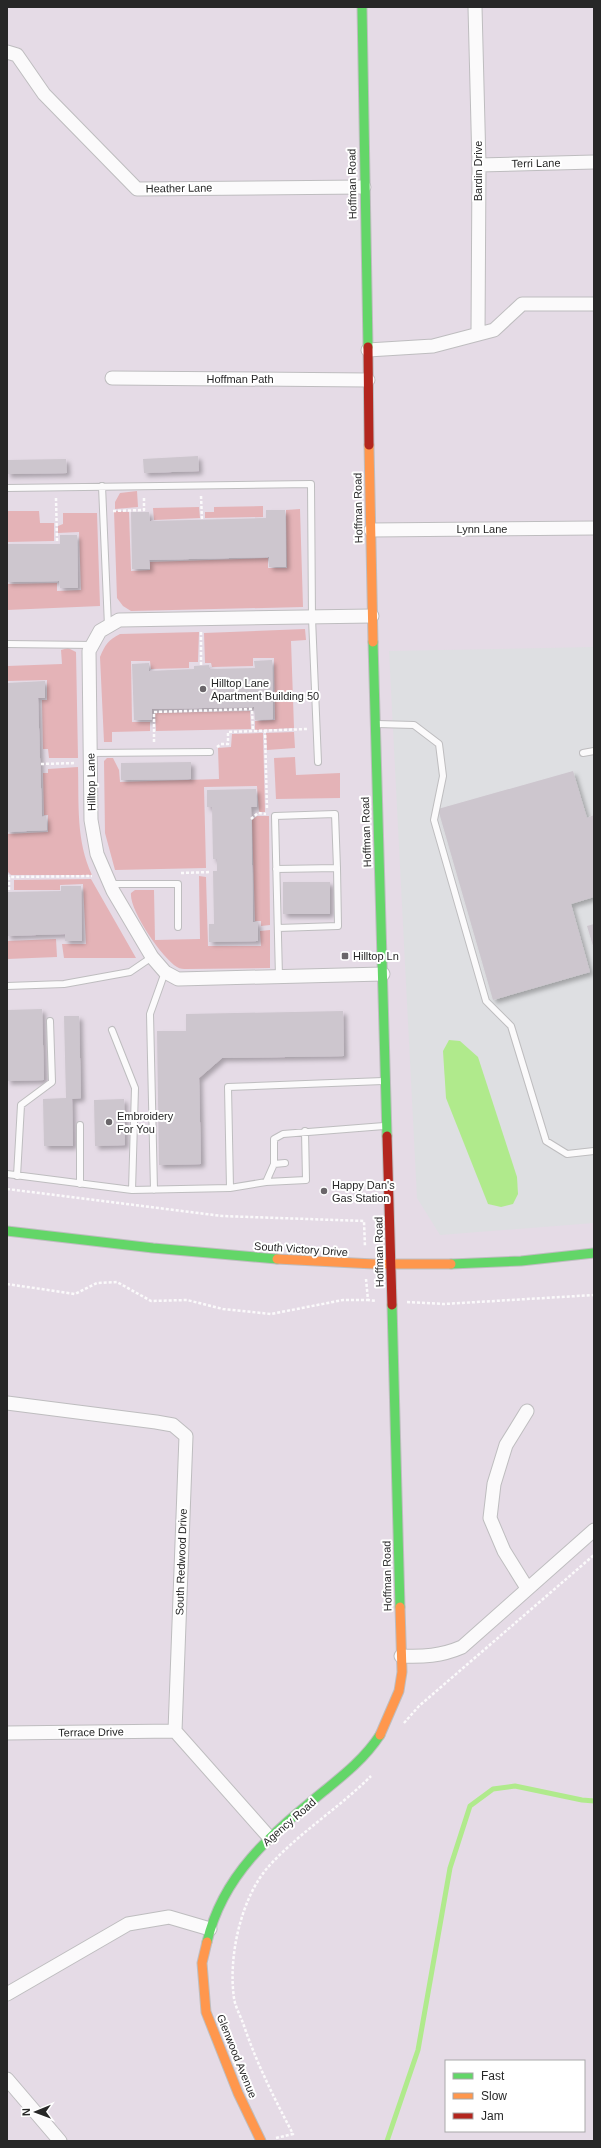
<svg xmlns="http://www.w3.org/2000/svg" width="601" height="2148" font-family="Helvetica,sans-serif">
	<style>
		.industrial { fill: #dedfe2 }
		.green { fill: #e4b3b7 }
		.water { fill: #b0ea8c }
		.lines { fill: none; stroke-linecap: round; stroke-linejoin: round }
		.stream { stroke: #b0ea8c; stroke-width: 5 }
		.building { fill: #cdc6ce; filter: url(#shadow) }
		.lane-casing { stroke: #bebdbf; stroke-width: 8 }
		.street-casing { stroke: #bebdbf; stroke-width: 15 }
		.fast-casing { stroke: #bebdbf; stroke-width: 11 }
		.slow-casing { stroke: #bebdbf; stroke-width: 11 }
		.jam-casing { stroke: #bebdbf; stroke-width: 11 }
		.path { stroke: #fbfafb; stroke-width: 2.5; stroke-dasharray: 3 2; stroke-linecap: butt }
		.lane { stroke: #fbfafb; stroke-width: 6 }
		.street { stroke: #fbfafb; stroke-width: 13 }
		.fast { stroke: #63d668; stroke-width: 9 }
		.slow { stroke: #ff974d; stroke-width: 9 }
		.jam { stroke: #b3261e; stroke-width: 9 }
		.poi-dot { fill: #6a666a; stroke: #fff; stroke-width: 1.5 }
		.labels { text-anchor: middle; stroke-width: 4; stroke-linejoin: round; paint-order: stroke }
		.street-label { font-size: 11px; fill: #272727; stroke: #fff }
		.poi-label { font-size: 11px; fill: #272727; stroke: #fff; text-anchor: start }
	</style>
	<defs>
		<filter id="shadow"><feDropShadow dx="3.5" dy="3.5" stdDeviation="2" flood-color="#0004"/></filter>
	</defs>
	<rect width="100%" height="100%" fill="#e5dbe6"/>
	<path class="industrial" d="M594 647V1223L440 1235 417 1198 389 651Z"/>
	<path class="green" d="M137 491 138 507 115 509V502L120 493Z
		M263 506V517L205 518V512H214V507Z
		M199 507 200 518 154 520 153 508Z
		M300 509 303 607 131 611 123 606 117 598 114 511 129 512 131 571 150 570V562L268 558V568H287L286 510Z
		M7 511H39L40 523H54V541L7 542Z
		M63 513H97L100 606 7 610V584L57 583V591L81 590 79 532 58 533V526L63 524Z
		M305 629 306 640 291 641 294 728 255 730V721L275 720 274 658H253V666L212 667 211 663H205L204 633Z
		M199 632 198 662H189V668L151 669 150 661H131L132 722H150V731L112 732V742H104L100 657C105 645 108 640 120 634Z
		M68 648 76 652 78 758H49L48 749H43L42 700H47V680L7 681V666L62 664 61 650Z
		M250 711 251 729 156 731 155 713Z
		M294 732 295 748 267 750 266 733Z
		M263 733 265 812H259L257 786 204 787 206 868 115 870 105 833 104 761 107 758H113L119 770 120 782 219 779 218 748 231 747 232 734Z
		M295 757 296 775 340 773V798L276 799 274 758Z
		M78 767C79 804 76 841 92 875H11L7 871V834L48 832V815H44L43 773H48V769Z
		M257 816H269L270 925 261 926V921H255L252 820Z
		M199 876 206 877 208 946H261L260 931 270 930V968L186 969C184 969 180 969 177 967 162 958 129 910 131 893L135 890H154L155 940 200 939Z
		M90 879H91L136 958H64L62 944H86L83 884 60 885V890H14V880Z
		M56 939 57 957 7 959V941Z"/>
	<path class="water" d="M449 1040 460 1041 478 1057 517 1177 518 1194 513 1204 501 1207 488 1204 446 1098 443 1051Z"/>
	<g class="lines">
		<path class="stream" d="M387 2141 418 2050 450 1868 470 1806 493 1789 515 1786 582 1800 594 1801"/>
	</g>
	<path class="building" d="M198 456 199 471 144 473 143 459Z
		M66 459 67 473 7 474V460Z
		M266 510H285L286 567H269V557L149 560 150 569H132L131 512H149L150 521 266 518Z
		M60 535H77L78 588H60L59 581 7 582V544H60Z
		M272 660 273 719 255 720 254 707 152 709V720H134L132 664 149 663V671L194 669V666L209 665V669L255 668 254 661Z
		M45 681V698H38L42 817 46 816 47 830 7 832V683Z
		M191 762V779L121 780V763Z
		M573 771 587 818 594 815V897L571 904 590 972 493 1000 438 809Z
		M256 789 257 807H251L253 922H258V941L209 942V924H214L213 871H217V859H213L212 807H207V790Z
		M283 882H330V914H283Z
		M61 886H81L82 941H65V934L7 936V892L61 891Z
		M594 924V949L587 926Z
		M42 1009 44 1080 7 1081V1010Z
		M343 1011 344 1056 222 1058 199 1078 201 1164 159 1165 157 1031H186V1014Z
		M64 1016H79L81 1098 72 1099 73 1146H44L43 1099 66 1098Z
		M124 1099 125 1145 95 1146 94 1100Z"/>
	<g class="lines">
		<defs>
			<path id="lane" d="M102 486 108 626
				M7 488 311 484 312 618 318 762
				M7 644 93 645
				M377 724 414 725 439 744 443 776 434 820 486 1001 511 1026 546 1141 567 1154 594 1151
				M90 753 210 752
				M583 753 594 751
				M276 869 337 868 335 814 275 816 279 977
				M110 884H178V927
				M278 928 338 926 337 868
				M7 986 64 984 130 972 152 957
				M112 1030 135 1088 132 1190
				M274 1164 285 1163
				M7 1174 132 1190 230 1188 228 1087 383 1081
				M17 1176 21 1105 52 1082 50 1021
				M266 1182 306 1180 305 1131
				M80 1184V1125
				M230 1188 266 1182 274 1164V1139L283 1134 384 1126
				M154 1190 150 1014 165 972"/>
			<path id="street" d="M475 7 479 165 478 334
				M7 52 17 55 44 94 137 189 364 187
				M479 165 594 162
				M368 350 433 346 494 330 522 304H594
				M112 378 368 380
				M371 530 594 528
				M372 616 119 620 100 631 89 651 91 820 97 854 113 891 152 957 165 972 178 979 383 974
				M7 1403 156 1422 173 1425 186 1436 175 1731 269 1837
				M527 1588 504 1551 490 1518 494 1484 506 1445 527 1411
				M401 1656C423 1657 441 1656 462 1647L594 1530
				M7 1733 175 1731
				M7 1994 128 1924 169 1917 210 1929
				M7 2079 60 2141"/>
			<path id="fast" d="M362 7 368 347
				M373 642 387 1136
				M7 1231 153 1248 277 1259
				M451 1264 521 1261 594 1253
				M392 1305 400 1607
				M207 1942C223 1873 273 1833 324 1791 345 1774 365 1758 380 1735"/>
			<path id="slow" d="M369 445 373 642
				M277 1259 374 1264H451
				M380 1735 399 1691 402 1672 400 1607
				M207 1942 202 1963 206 2012 238 2093 261 2141"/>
			<path id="jam" d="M368 347 369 445
				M387 1136 392 1305"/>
		</defs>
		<use href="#lane" class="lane-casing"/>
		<use href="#street" class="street-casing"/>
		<use href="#fast" class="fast-casing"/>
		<use href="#slow" class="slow-casing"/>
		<use href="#jam" class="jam-casing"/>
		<path class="path" d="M201 496 202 520
			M56 498 57 541
			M113 511 144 510V496
			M201 632V665
			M265 730 267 810
			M154 742V712L252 709 253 731
			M217 747 221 744H228V732L307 729
			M41 764 76 763
			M251 819 258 813 266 814
			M181 873 211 872
			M7 875 9 877 92 876
			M9 877V892
			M7 1189 222 1216 364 1221 365 1247
			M366 1279 368 1300 376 1301
			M7 1284 75 1294 97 1283 117 1282 151 1301 187 1300 223 1309 271 1314 343 1300H368
			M407 1302 444 1304 594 1295
			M404 1723 419 1706 594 1555
			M276 2138 293 2134C274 2098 256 2062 243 2023 240 2015 235 2006 234 1998 228 1957 241 1897 269 1866 300 1832 339 1808 371 1776"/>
		<use href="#lane" class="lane"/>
		<use href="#street" class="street"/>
		<use href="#fast" class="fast"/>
		<use href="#slow" class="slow"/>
		<use href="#jam" class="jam"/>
	</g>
	<g class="poi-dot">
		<circle cx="203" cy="689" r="4"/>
		<rect x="341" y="952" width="8" height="8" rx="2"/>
		<circle cx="109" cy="1122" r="4"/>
		<circle cx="324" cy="1191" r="4"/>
	</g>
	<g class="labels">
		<g class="street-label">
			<text transform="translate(536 163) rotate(-1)" y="4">Terri Lane</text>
			<text transform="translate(478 171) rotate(-90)" y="4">Bardin Drive</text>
			<text transform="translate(352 184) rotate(-91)" y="4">Hoffman Road</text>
			<text transform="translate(179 188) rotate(-1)" y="4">Heather Lane</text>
			<text x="240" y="383">Hoffman Path</text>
			<text transform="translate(358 508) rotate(-91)" y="4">Hoffman Road</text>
			<text x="482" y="533">Lynn Lane</text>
			<text transform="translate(91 782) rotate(-91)" y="4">Hilltop Lane</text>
			<text transform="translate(366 832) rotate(-92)" y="4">Hoffman Road</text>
			<text transform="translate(301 1249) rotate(4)" y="4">South Victory Drive</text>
			<text transform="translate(379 1252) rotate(-91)" y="4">Hoffman Road</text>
			<text transform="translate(181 1562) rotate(-88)" y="4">South Redwood Drive</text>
			<text transform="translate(387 1576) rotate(-91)" y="4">Hoffman Road</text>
			<text transform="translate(91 1732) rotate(-1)" y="4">Terrace Drive</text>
			<text transform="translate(289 1822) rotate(-41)" y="4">Agency Road</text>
			<text transform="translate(237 2056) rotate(68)" y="4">Glenwood Avenue</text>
		</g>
		<g class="poi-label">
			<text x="211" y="687">Hilltop Lane<tspan x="211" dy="13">Apartment Building 50</tspan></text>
			<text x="353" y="960">Hilltop Ln</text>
			<text x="117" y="1120">Embroidery<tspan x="117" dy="13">For You</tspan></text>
			<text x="332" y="1189">Happy Dan's<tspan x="332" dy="13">Gas Station</tspan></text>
		</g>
	</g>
	<rect width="601" height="2148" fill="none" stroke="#272727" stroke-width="16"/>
	<rect x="445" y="2060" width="140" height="72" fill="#ffffff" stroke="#a9a9a9"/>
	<rect x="453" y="2073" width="20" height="6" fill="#63d668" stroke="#a9a9a9"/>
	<text x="481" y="2080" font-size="12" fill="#272727">Fast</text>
	<rect x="453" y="2093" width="20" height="6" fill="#ff974d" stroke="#a9a9a9"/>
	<text x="481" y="2100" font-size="12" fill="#272727">Slow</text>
	<rect x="453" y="2113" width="20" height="6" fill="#b3261e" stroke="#a9a9a9"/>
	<text x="481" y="2120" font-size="12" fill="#272727">Jam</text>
	<g transform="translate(36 2112) rotate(269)" stroke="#ffffff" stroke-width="3" paint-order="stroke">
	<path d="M0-3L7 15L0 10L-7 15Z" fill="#272727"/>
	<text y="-6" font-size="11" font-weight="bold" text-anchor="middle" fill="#272727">N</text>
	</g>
</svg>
